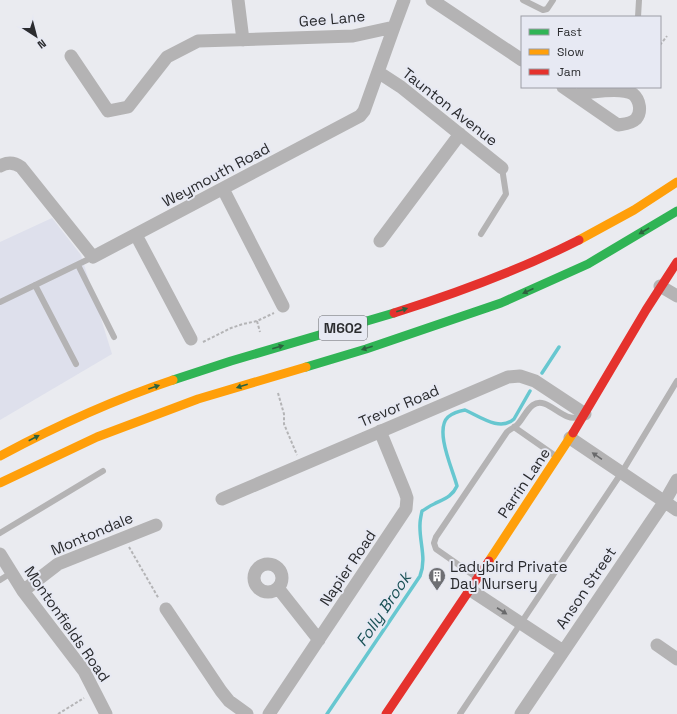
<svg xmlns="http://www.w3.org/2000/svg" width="677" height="714" font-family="'Space Grotesk',sans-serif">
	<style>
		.built { fill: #dee0ec }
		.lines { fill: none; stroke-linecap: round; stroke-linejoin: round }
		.stream { stroke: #67c7d0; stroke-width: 3.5 }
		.path { stroke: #b4b4b6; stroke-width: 2; stroke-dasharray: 3 2; stroke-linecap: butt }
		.lane { stroke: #b4b3b4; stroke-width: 6 }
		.street { stroke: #b4b3b4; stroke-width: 13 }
		.fast { stroke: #30b455; stroke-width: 9 }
		.slow { stroke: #ff9f0a; stroke-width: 9 }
		.jam { stroke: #e5322d; stroke-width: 9 }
		.oneway { fill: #2d623e }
		.oneway2 { fill: #69696b }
		.labels { text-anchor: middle; stroke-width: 4; stroke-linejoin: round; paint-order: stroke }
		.shield { fill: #e7e9f3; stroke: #63656a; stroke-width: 1 }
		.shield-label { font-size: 14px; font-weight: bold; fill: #2b2c2f }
		.street-label { font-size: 15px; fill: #2b2c2f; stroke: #e7e9f3 }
		.poi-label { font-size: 15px; fill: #2b2c2f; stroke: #e7e9f3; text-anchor: start }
		.water-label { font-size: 16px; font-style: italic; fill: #1a5155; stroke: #e7e9f3 }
	</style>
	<rect width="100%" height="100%" fill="#eaebf0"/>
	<path class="built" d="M52 218 81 255 112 354 0 420V242Z"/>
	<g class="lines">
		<path class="stream" d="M542 373 559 347
			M327 714 420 576C427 558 419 542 420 524 420 520 421 516 422 511 426 509 429 506 434 504 444 499 452 497 457 486 453 470 434 430 448 417 453 413 459 411 465 410 479 416 500 432 514 419L530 391"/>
		<path class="path" d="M660 45 667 36
			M257 321 260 332
			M203 342 231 328 243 324 257 321 274 313
			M278 393 284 414V424L297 455
			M129 547 159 599
			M58 714 84 698"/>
		<path class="lane" d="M523 0 543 10 547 9 553 0
			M638 17 639 0
			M481 234 506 194 502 168
			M78 265 114 337
			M35 285 76 364
			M0 302 93 257
			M514 427 557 457
			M0 533 103 471
			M476 577 436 549 434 543 436 537 507 432C510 429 514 428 517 425 523 419 526 410 533 405 547 395 563 423 578 417
			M0 580 11 573
			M460 714 622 472 677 381"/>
		<path class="street" d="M238 0 243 40
			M432 0 522 60
			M71 56 108 111 128 107 167 57 198 41 353 36 394 27 404 0
			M378 72 401 87 502 168
			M563 87 618 125C624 124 631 124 636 119 642 112 640 100 633 94 622 87 588 92 575 95
			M0 166C7 162 14 162 21 167L93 257 360 116 364 111 394 27
			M223 189 283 306
			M136 235 191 339
			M380 241 460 134
			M660 286 677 296
			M570 438 677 510
			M222 499 508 377 520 376 535 381 585 414
			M0 554 23 591 84 671 106 714
			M254 578a14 14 0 1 1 28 0a14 14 0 1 1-28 0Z
			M278 588 319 640
			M469 589 563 651
			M23 591 58 564 156 525
			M166 609 221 691 229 701 247 714
			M657 645 677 659
			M269 714 406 509 407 498 405 492 380 431
			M521 714 665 501 677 480"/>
		<path class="fast" d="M306 367 366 349 501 303 588 264 677 211
			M173 380 231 361 394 313"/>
		<path class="slow" d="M579 240 634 210 677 182
			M0 456C56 426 113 400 173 380
			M0 483 97 437 198 399 306 367
			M489 561 573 433"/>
		<path class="jam" d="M394 313C457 293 520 270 579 240
			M573 433 646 310 677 262
			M386 714 489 561"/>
	</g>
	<defs><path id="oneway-solid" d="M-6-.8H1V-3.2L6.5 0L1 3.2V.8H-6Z"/></defs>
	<g class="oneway">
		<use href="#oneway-solid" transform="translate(644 231) rotate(150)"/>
		<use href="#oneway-solid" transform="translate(528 291) rotate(156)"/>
		<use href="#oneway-solid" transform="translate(402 310) rotate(-17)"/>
		<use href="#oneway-solid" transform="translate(278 347) rotate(-16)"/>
		<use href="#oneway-solid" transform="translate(367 348) rotate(162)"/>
		<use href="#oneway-solid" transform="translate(242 386) rotate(163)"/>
		<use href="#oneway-solid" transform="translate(154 387) rotate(-19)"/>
		<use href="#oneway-solid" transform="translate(34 438) rotate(-27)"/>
	</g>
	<g class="oneway2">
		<use href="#oneway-solid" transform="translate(597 456) rotate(-146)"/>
		<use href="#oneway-solid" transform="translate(502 611) rotate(33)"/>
	</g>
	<defs>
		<symbol id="building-pin" viewBox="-11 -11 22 30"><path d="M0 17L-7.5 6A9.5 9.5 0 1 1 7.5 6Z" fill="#6e6f73" stroke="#e7e9f3"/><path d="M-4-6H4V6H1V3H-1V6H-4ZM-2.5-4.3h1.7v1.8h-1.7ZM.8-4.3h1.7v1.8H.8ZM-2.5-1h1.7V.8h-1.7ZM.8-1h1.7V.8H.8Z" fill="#fff"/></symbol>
	</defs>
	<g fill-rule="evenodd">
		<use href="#building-pin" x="427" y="566" width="20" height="27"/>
	</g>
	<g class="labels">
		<rect class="shield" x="319" y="316" width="48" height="24" rx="3"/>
		<g class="shield-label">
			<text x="343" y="333">M602</text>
		</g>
		<g class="street-label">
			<text transform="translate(332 19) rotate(-5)" y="5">Gee Lane</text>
			<text transform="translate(450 107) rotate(38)" y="5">Taunton Avenue</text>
			<text transform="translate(216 175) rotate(-28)" y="5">Weymouth Road</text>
			<text transform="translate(399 406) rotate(-23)" y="5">Trevor Road</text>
			<text transform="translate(524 483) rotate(-56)" y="5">Parrin Lane</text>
			<text transform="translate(92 534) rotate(-23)" y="5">Montondale</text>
			<text transform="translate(348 568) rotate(-56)" y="5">Napier Road</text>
			<text transform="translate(586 588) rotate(-56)" y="5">Anson Street</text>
			<text transform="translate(67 624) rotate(55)" y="5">Montonfields Road</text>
		</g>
		<g class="poi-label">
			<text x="450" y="572">Ladybird Private<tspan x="450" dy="17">Day Nursery</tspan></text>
		</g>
		<g class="water-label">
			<text transform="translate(383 609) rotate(-56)" y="6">Folly Brook</text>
		</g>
	</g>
	<rect x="521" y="16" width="140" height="72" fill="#e7e9f3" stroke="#9c9da5"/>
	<rect x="529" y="29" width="20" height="6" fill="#30b455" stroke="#9c9da5"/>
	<text x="557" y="36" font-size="12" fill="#2b2c2f">Fast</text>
	<rect x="529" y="49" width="20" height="6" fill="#ff9f0a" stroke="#9c9da5"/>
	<text x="557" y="56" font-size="12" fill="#2b2c2f">Slow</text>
	<rect x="529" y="69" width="20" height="6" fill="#e5322d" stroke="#9c9da5"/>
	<text x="557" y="76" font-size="12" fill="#2b2c2f">Jam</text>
	<g transform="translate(36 36) rotate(144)" stroke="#e7e9f3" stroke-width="3" paint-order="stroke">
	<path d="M0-3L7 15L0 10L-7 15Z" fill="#2b2c2f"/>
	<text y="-6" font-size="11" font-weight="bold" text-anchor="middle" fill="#2b2c2f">N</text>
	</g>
</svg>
